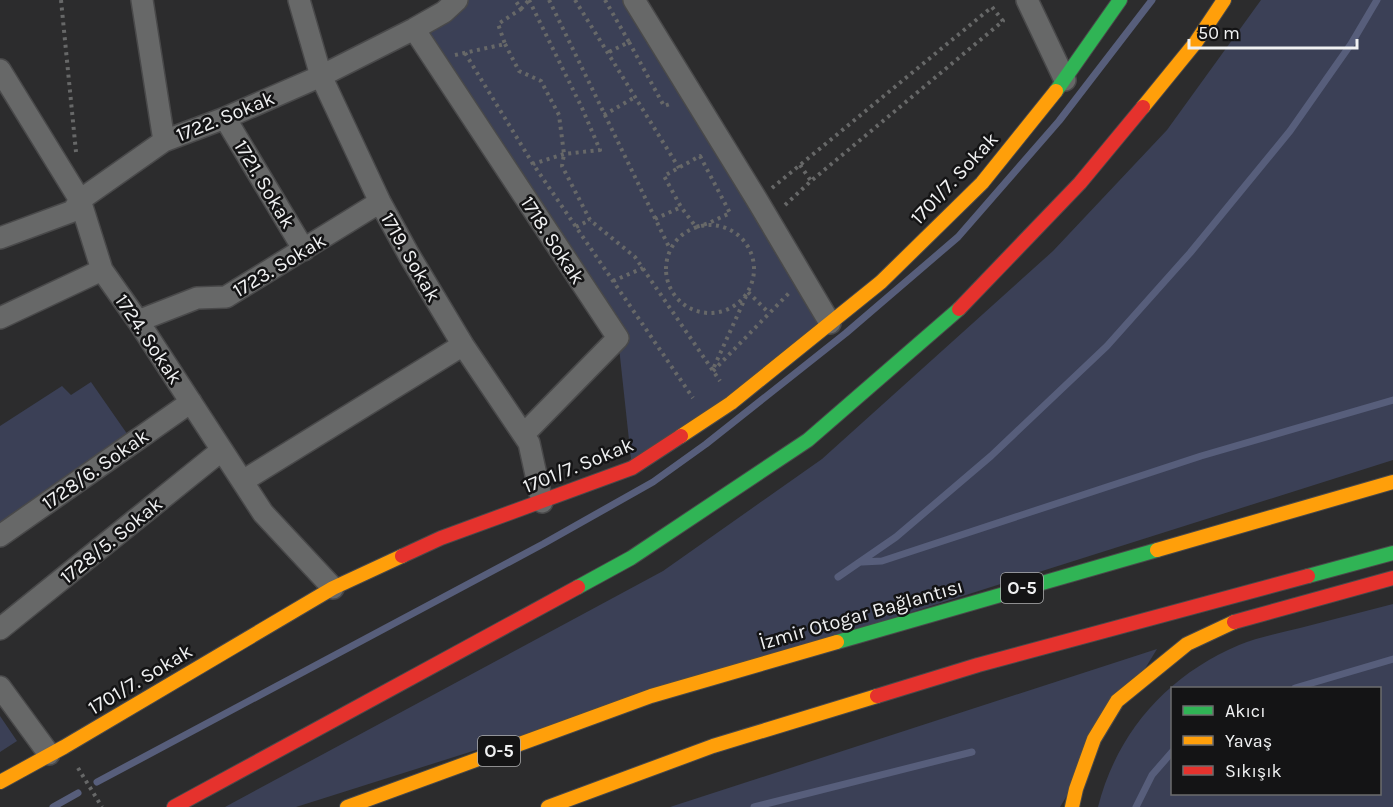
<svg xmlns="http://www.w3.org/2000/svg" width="1393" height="807" font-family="Karla,sans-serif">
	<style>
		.green { fill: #3b4056; fill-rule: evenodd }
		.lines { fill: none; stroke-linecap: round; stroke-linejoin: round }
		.stream { stroke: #575e7b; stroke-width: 7 }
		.street-casing { stroke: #49494a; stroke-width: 24 }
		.fast-casing { stroke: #49494a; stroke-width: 16 }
		.slow-casing { stroke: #49494a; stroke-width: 16 }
		.jam-casing { stroke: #49494a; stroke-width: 16 }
		.path { stroke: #676868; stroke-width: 4; stroke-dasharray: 3 4.5; stroke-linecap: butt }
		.street { stroke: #676868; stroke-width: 21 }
		.fast { stroke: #30b455; stroke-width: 14 }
		.slow { stroke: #ff9f0a; stroke-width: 14 }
		.jam { stroke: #e5322d; stroke-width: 14 }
		.labels { text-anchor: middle; stroke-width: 5; stroke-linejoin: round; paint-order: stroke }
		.shield { fill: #141415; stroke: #aeafb0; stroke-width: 1.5 }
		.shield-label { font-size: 18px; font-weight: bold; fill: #f0f1f2 }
		.street-label { font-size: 20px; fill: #f0f1f2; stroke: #141415 }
	</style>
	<rect width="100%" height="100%" fill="#2c2c2d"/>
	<path class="green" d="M457 0H634L830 323 632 468 618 338 414 29Z
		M1261 0H1393V460L296 807H225L663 571 822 459 1053 251 1167 130Z
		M91 382 130 438 0 527V426L62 386 71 395Z
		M1393 604V807H1098C1117 732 1168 675 1239 645 1258 637 1280 633 1300 628 1331 620 1362 612 1393 604ZM1172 688H1380V794H1172Z
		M1157 649 1060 807H670Z
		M0 716 17 741 0 752Z"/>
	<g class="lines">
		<path class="stream" d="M862 562 882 561 1201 456 1393 400
			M838 577 896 537 991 456 1107 346 1190 253 1290 131 1351 44 1377 0
			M1295 688 1393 659
			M97 782 543 544 653 482 706 444 846 333 958 237 1059 121 1152 0
			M53 807 78 793
			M754 807 972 752
			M1136 807 1152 775 1172 752"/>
		<defs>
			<path id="street" d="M142 0 164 141
				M299 0 321 76 380 202 409 255 463 345 529 443 542 502
				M634 0 757 200 830 323
				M1027 0 1065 80
				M414 29 618 338 524 434
				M0 70 80 200 102 270 138 321 263 513 333 588
				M225 118 304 250
				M0 238 73 211 80 200 164 141 225 118 321 76 414 29 444 12 457 0
				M0 318 102 270
				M138 321 197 298 226 297 380 202
				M243 481 463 345
				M0 536 191 402
				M0 629 222 450
				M0 687 49 754"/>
			<path id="fast" d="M1056 91 1120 0
				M1308 576 1393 553
				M578 587 631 558 808 440 959 309
				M837 642 1157 550"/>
			<path id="slow" d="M1143 107 1196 42 1224 0
				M681 436 731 403 881 282 982 183 1056 91
				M1157 550 1393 482
				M0 782 64 747 333 588 402 556
				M347 807 651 696 837 642
				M548 807 713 746 877 696
				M1072 807 1076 789 1094 739 1117 701 1187 644 1234 622"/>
			<path id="jam" d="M959 309 1080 183 1143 107
				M402 556 441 538 632 468 681 436
				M1234 622 1393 578
				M877 696 978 665 1308 576
				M174 807 578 587"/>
		</defs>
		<use href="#street" class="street-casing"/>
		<use href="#fast" class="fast-casing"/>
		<use href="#slow" class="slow-casing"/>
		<use href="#jam" class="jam-casing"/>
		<path class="path" d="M61 0 76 152
			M529 0 582 108 600 150 564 154 533 164
			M549 0 670 249
			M575 0 679 168
			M605 0 629 42 607 53
			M521 9 529 0
			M629 42 664 106 673 103
			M505 44 519 71 541 81 559 115 564 154 562 166 590 220 635 257 720 381
			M465 53 533 164 693 398
			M455 55 505 44 498 24 521 9 515 0
			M604 115 635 97
			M700 156 730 213 709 223 696 227 681 207 664 176Z
			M800 165 811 181
			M772 188 992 7 1003 21 811 181 784 206
			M655 219 681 207
			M666 269a44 44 0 1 1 88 0a44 44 0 1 1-88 0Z
			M576 227 590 220
			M613 281 643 268
			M714 367 748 292 769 313
			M713 371 790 292
			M78 768 102 807"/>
		<use href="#street" class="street"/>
		<use href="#fast" class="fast"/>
		<use href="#slow" class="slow"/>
		<use href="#jam" class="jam"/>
	</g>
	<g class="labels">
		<g class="shield">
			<rect x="1001" y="573" width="42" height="30" rx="4.5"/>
			<rect x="478" y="736" width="42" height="30" rx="4.5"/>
		</g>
		<g class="shield-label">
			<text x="1022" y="594">O-5</text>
			<text x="499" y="757">O-5</text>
		</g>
		<g class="street-label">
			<text transform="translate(225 116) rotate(-22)" y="7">1722. Sokak</text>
			<text transform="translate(954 178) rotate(-47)" y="7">1701/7. Sokak</text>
			<text transform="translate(265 184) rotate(59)" y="7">1721. Sokak</text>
			<text transform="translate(553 240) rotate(57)" y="7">1718. Sokak</text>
			<text transform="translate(411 257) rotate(60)" y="7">1719. Sokak</text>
			<text transform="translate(279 265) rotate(-31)" y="7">1723. Sokak</text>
			<text transform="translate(149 339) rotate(56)" y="7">1724. Sokak</text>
			<text transform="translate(578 465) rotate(-22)" y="7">1701/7. Sokak</text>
			<text transform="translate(95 469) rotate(-35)" y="7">1728/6. Sokak</text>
			<text transform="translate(111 540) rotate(-39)" y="7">1728/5. Sokak</text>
			<text transform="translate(861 614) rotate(-16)" y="7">İzmir Otogar Bağlantısı</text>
			<text transform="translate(140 679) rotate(-31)" y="7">1701/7. Sokak</text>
		</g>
	</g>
	<rect x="1171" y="687" width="210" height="108" fill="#141415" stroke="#6c6c6d" stroke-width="1.5"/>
	<rect x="1183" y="706" width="30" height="9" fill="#30b455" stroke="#6c6c6d" stroke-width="1.5"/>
	<text x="1225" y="717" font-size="18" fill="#f0f1f2">Akıcı</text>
	<rect x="1183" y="736" width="30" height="9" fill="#ff9f0a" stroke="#6c6c6d" stroke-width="1.5"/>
	<text x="1225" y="747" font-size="18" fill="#f0f1f2">Yavaş</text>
	<rect x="1183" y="766" width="30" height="9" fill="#e5322d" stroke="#6c6c6d" stroke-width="1.5"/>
	<text x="1225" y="777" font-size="18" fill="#f0f1f2">Sıkışık</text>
	<path d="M1189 39v9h168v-9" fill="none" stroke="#f0f1f2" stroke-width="3"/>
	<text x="1198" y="39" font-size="18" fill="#f0f1f2" stroke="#141415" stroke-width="4.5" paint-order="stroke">50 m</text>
</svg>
